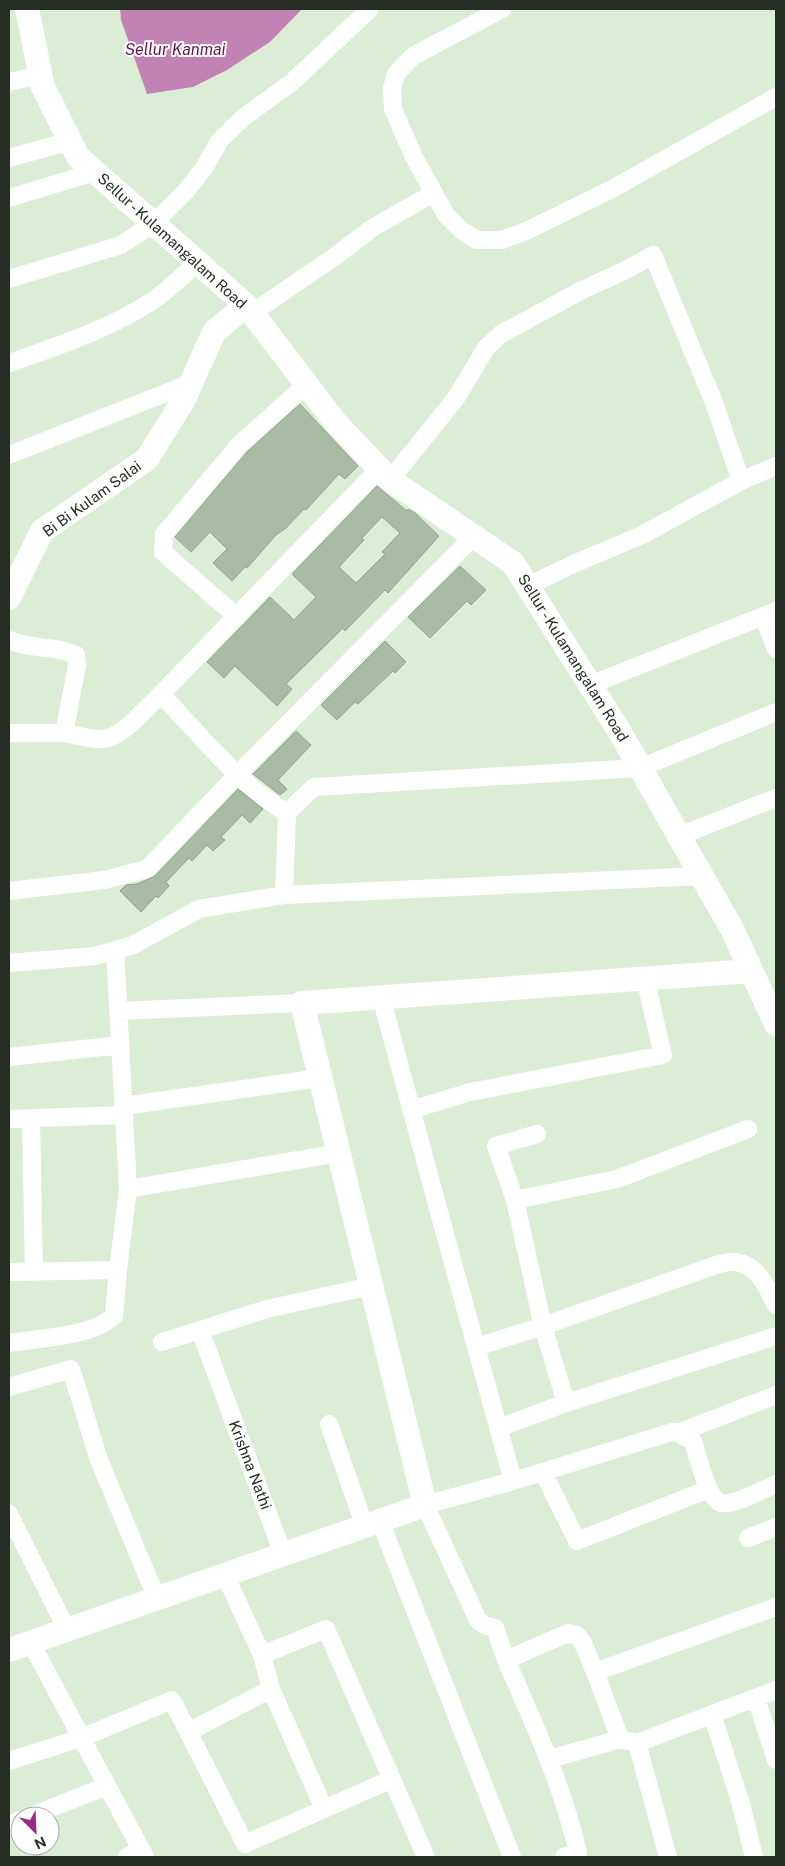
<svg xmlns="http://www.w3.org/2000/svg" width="785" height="1866" font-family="'Public Sans',sans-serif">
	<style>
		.water { fill: #c282b4 }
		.building { fill: #a8bba3; stroke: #92a38c; fill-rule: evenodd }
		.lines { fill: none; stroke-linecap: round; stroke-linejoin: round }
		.street { stroke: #fff; stroke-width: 18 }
		.secondary { stroke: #fff; stroke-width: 24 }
		.labels { text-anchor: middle; stroke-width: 4; stroke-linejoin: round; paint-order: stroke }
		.street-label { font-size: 15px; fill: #262d24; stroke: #fff }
		.water-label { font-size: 16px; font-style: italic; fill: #621556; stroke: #fff }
	</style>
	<rect width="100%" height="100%" fill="#dbeed5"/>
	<path class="water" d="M120 9H302L270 42 227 70 193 87 147 94 121 20Z"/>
	<path class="building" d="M300 404 358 466 345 479 339 474 306 510 304 509 286 528 276 535 247 568 246 566 232 581 213 563 227 549 210 532 191 552 175 537 247 452Z
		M377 486 407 511 408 509 415 513 439 536 388 593 385 590 345 631 343 628 286 684 292 689 277 706 235 666 224 678 207 662 270 597 294 620 316 597 292 574ZM382 517 400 533 382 552 385 554 356 583 339 567 364 540 362 538Z
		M460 566 486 590 471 605 467 601 430 638 408 617Z
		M385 641 406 662 395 673 393 671 358 704 355 702 337 720 321 705Z
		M296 731 311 745 278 780 287 789 280 795 253 774Z
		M238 789 263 809 250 823 242 815 221 837 225 840 213 851 207 845 192 861 189 858 166 882 169 886 158 898 156 896 141 912 120 891 126 885 137 884 155 876Z"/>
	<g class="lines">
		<path class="street" d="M502 9 413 56 396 74 392 88 393 109 414 157 446 215 461 230 477 240H502L526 231 612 189 776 97
			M9 82 40 75
			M9 158 70 141
			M9 198 95 172
			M9 279 121 245 154 223 186 191 204 168 220 140 244 117 291 83 370 9
			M252 313 337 255 372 228 434 193
			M9 363C58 346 122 325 163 293 175 283 187 272 198 262
			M9 455 191 383
			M390 480 456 398 486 348 501 334 582 290 624 271 653 255 713 400 741 481 642 535 571 565 528 586
			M741 481 776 466
			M763 616 776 649
			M237 617 163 552 164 534 239 445 307 384
			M9 640C30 650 55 645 76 655L77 666 64 733C76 735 91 740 103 739 122 738 147 707 161 694L380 468
			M590 685 776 611
			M161 694C201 736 238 783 287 813
			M9 733H64
			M679 836 776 798
			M9 891 104 880 147 869 237 775 473 537
			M284 895 287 813 314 787 640 768 776 712
			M115 950 128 1189 339 1153
			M9 963 95 956 133 945 199 909 284 895 702 876
			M381 997 445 1234 513 1481
			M118 1011 302 1003
			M9 1057 120 1045
			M123 1106 320 1078
			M411 1110 470 1092 663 1055 645 978
			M9 1119 123 1115
			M31 1119 34 1271
			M515 1200 496 1146 537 1134
			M118 1270 128 1189
			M9 1272 118 1270 114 1316C92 1337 39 1338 9 1343
			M200 1330 283 1554
			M162 1342 267 1309 371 1286
			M476 1347 543 1326 719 1264C724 1263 731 1261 736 1262 758 1265 767 1288 776 1305
			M9 1387 71 1369 99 1460 157 1599
			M566 1403 543 1326 515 1200 617 1179 748 1129
			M329 1424 365 1527
			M498 1428 566 1403 776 1336
			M678 1433 776 1395
			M543 1472 577 1541 709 1489
			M776 1484C764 1489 734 1506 721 1503 708 1500 697 1454 693 1441L678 1433 672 1432 513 1481 425 1505 478 1620 484 1625 495 1628 506 1660 568 1633 577 1635 583 1643 595 1672 776 1607
			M9 1514 67 1630
			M380 1521 512 1857
			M748 1538 776 1527
			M225 1575 262 1655 326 1629 426 1857
			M31 1643 145 1857
			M262 1655 271 1689 324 1809
			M506 1660C534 1723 562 1785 578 1852L564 1857
			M595 1672 620 1739 637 1743 668 1857
			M756 1698 776 1760
			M712 1714 741 1804 754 1857
			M188 1732 271 1689
			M637 1743 776 1690
			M550 1759 620 1739
			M9 1761 81 1738 172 1700 245 1844 392 1779
			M31 1816 107 1786
			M9 1825 20 1820
			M127 1857 140 1850"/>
		<path class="secondary" d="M27 9 43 87 78 157 246 305 336 423 390 480 513 563 618 729 732 929 776 1024
			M9 598 42 531 147 459 183 401 214 332 246 305
			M9 1650 425 1505 302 1003 751 971"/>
	</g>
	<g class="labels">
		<g class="street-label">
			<text transform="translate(172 241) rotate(42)" y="5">Sellur - Kulamangalam Road</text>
			<text transform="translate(92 499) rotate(-36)" y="5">Bi Bi Kulam Salai</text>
			<text transform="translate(573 658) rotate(58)" y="5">Sellur - Kulamangalam Road</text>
			<text transform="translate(250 1465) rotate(69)" y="5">Krishna Nathi</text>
		</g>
		<g class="water-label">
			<text x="175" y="55">Sellur Kanmai</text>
		</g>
	</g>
	<rect width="785" height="1866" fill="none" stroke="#262d24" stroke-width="20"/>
	<g transform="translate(35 1831) rotate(156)"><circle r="24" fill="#ffffff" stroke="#a8aba7"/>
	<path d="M0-4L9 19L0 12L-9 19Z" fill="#992887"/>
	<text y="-8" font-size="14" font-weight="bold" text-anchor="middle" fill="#262d24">N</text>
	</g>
</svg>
